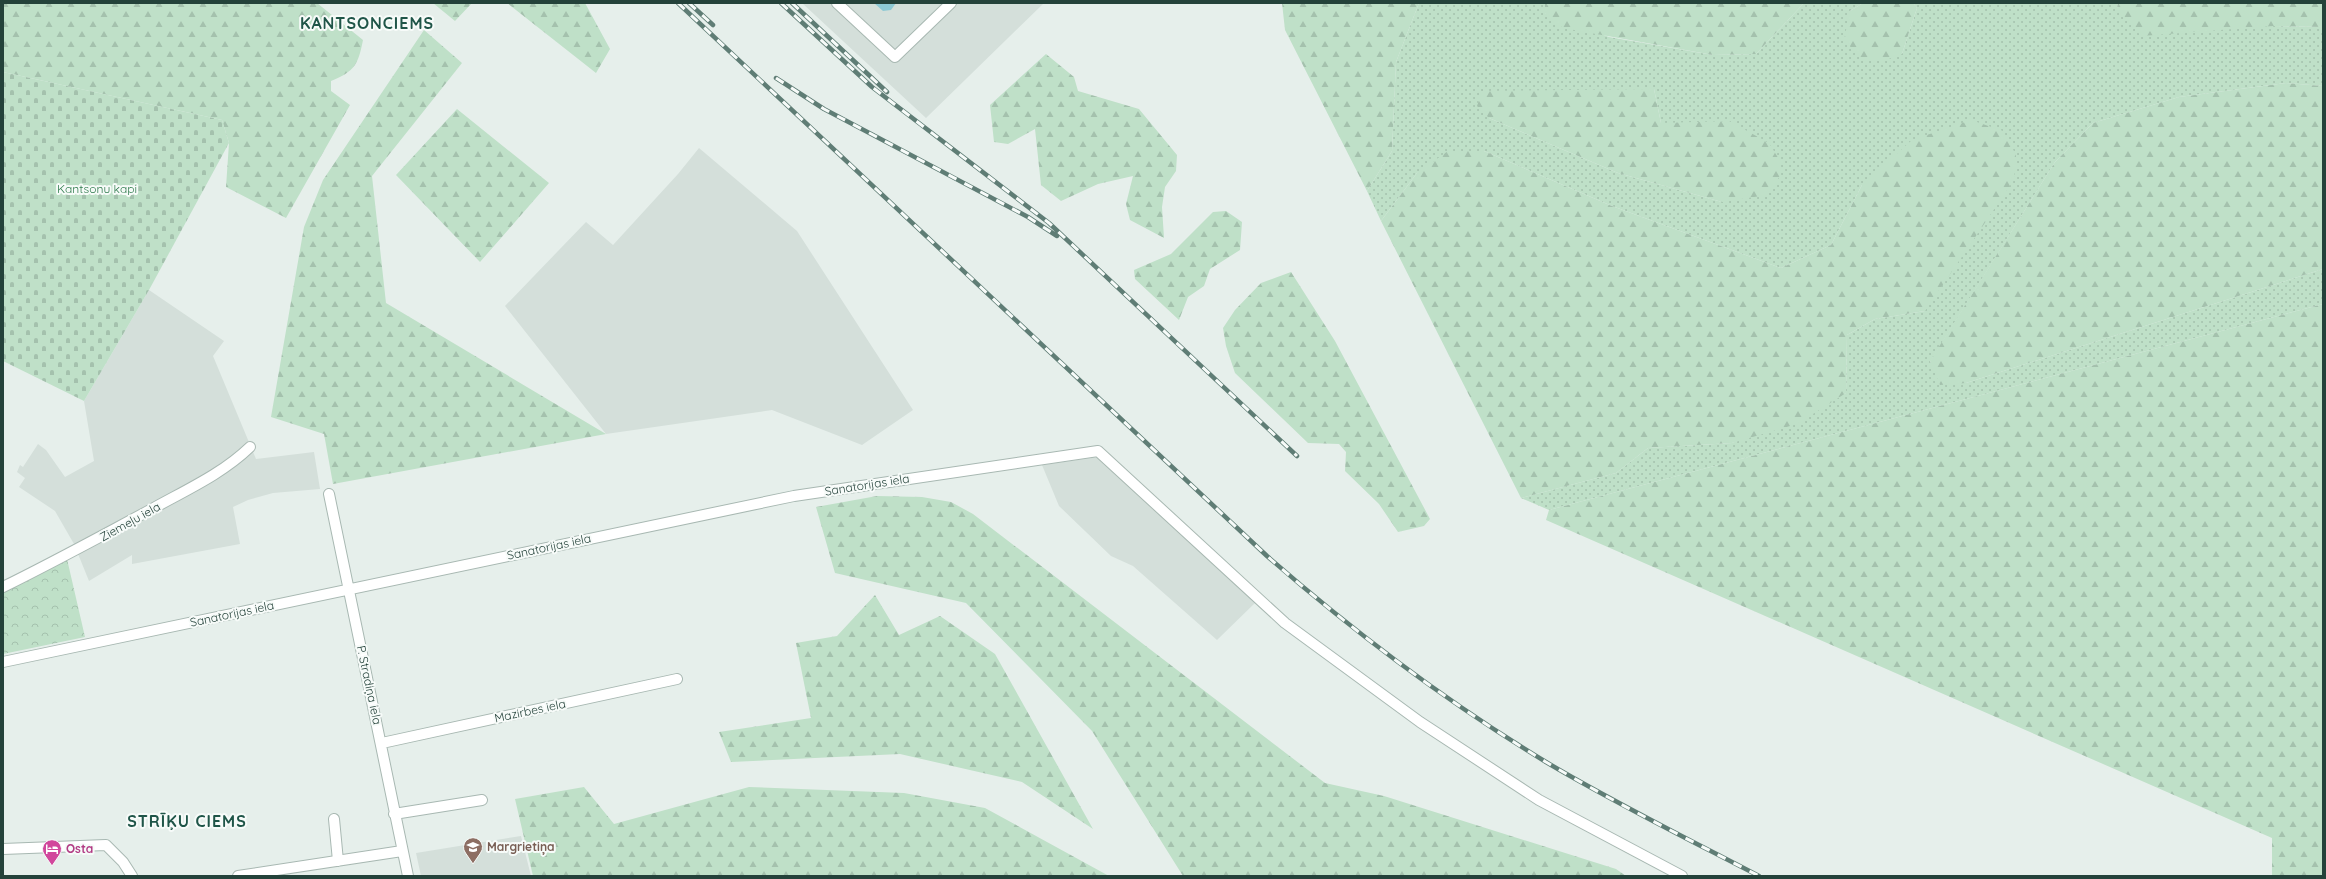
<svg xmlns="http://www.w3.org/2000/svg" width="2326" height="879" font-family="Quicksand,sans-serif">
	<style>
		.built { fill: #d4dfda }
		.grass { fill: url(#grass-dots); fill-rule: evenodd }
		.forest { fill: url(#forest-firs) }
		.cemetery { fill: url(#cemetery-stones) }
		.park { fill: url(#park-crowns) }
		.water { fill: #8ec9d4 }
		.lines { fill: none; stroke-linecap: round; stroke-linejoin: round }
		.street-casing { stroke: #a8b8b2; stroke-width: 12 }
		.street { stroke: #fff; stroke-width: 10 }
		.rail-casing { stroke: #5f7d75; stroke-width: 4.5 }
		.rail { stroke: #f7fbf9; stroke-width: 3; stroke-dasharray: 9; stroke-linecap: butt }
		.labels { text-anchor: middle; stroke-width: 4; stroke-linejoin: round; paint-order: stroke }
		.park-label { font-size: 12px; fill: #2d7a4b; stroke: #f7fbf9 }
		.street-label { font-size: 12px; fill: #24423a; stroke: #f7fbf9 }
		.education-label { font-size: 12px; font-weight: bold; fill: #785e54; stroke: #f7fbf9; text-anchor: start }
		.hotel-label { font-size: 12px; font-weight: bold; fill: #b23c85; stroke: #f7fbf9; text-anchor: start }
		.district-label { font-size: 16px; font-weight: bold; letter-spacing: 1px; fill: #1f5548; stroke: #f7fbf9 }
	</style>
	<defs>
		<pattern id="grass-dots" width="8" height="8" patternUnits="userSpaceOnUse"><rect width="8" height="8" fill="#bfe0c8"/><path d="M2 2h.1M6 6h.1" fill="none" stroke="#a4c1ad" stroke-width="1.8" stroke-linecap="round"/></pattern>
		<pattern id="forest-firs" width="22" height="20" patternUnits="userSpaceOnUse"><rect width="22" height="20" fill="#bfe0c8"/><path d="M5 1l3.5 6h-7zM16 11l3.5 6h-7z" fill="#a4c1ad"/></pattern>
		<pattern id="cemetery-stones" width="16" height="16" patternUnits="userSpaceOnUse"><rect width="16" height="16" fill="#bfe0c8"/><path d="M2 7V4a2 2 0 0 1 4 0v3zM10 15v-3a2 2 0 0 1 4 0v3z" fill="#a4c1ad"/></pattern>
		<pattern id="park-crowns" width="20" height="18" patternUnits="userSpaceOnUse"><rect width="20" height="18" fill="#bfe0c8"/><path d="M2 6a3 3 0 1 1 6 0M12 15a3 3 0 1 1 6 0" fill="none" stroke="#a4c1ad"/></pattern>
	</defs>
	<rect width="100%" height="100%" fill="#e6efeb"/>
	<path class="built" d="M802 3H1044L926 118Z
		M699 148 797 231 913 410 862 445 772 410 606 434 505 306 586 222 613 245 678 174Z
		M149 290 224 341 213 356 256 459 314 452 320 489 273 493 248 500 233 507 240 544 132 564V555L89 581 74 544 55 511 19 487 25 478 17 472 20 465 23 467 38 444 46 450 65 477 94 461 84 401Z
		M1099 457 1256 602 1217 640 1133 566 1111 556 1059 506 1042 465Z
		M521 836 531 876H421L416 853Z"/>
	<path class="grass" d="M1419 3H1545V13L1609 37 1713 55 1756 54 1804 3H1863L1850 11 1902 54 1917 8 1913 3H2118L2117 8 2273 26 2323 27V86L2286 83 2179 97 2093 123 2055 162 1930 362 1966 383 2323 269V304L1549 510 1521 498 1616 473 1648 448 1732 443 1846 393 1847 335 1875 319 1925 311 1862 185 1831 245 1781 268 1612 206 1484 151 1417 173 1381 221 1367 191 1392 151 1396 62ZM1654 89 1661 123 1722 202 1618 173 1489 118Z"/>
	<path class="forest" d="M3 3H317L363 40C358 65 355 71 331 81V91L350 105 286 218 226 187 229 143 222 120 3 72Z
		M433 3H472L455 21Z
		M507 3H585L610 49 596 73Z
		M1282 3H1419L1396 62 1392 151 1367 191 1285 30Z
		M1545 3H1804L1756 54 1713 55 1563 28 1545 13Z
		M1863 3H1913L1917 8 1902 54 1883 61 1862 59 1844 40 1850 11Z
		M2118 3H2323V27L2273 26 2141 36 2117 8Z
		M424 30 462 63 372 176 386 303 606 434 333 484 324 434 271 417 304 227 323 180Z
		M1046 54 1074 77 1078 91 1139 109 1177 155 1176 171 1165 187 1162 207 1164 238 1130 220 1126 204 1133 176 1098 184 1061 201 1041 185 1035 129 1008 144 994 142 990 105Z
		M2286 83 2323 86V269L1966 383 1940 385 1930 361 2055 162 2093 123 2179 97Z
		M1654 89 1661 123 1729 121 1769 143 1780 161V176L1767 195 1722 202 1618 173 1489 118 1477 106 1482 91Z
		M457 109 549 183 480 262 396 175Z
		M1971 120 2003 131 2016 155 2014 180 1925 311 1875 319 1847 335 1846 393 1797 424 1732 443 1648 448 1616 473 1521 498 1381 221 1417 173 1448 151H1484L1612 206 1781 268 1831 245 1862 185 1912 140Z
		M1226 211 1242 222 1240 250 1210 269 1204 286 1188 297 1179 320 1135 279 1134 270 1171 254 1213 212Z
		M1291 272 1335 341 1430 519 1424 526 1398 532 1379 504 1345 471 1346 452 1339 444 1308 443 1235 373 1226 346 1223 328 1235 310 1261 283Z
		M2323 304V876H2272V838L1546 520 1549 510Z
		M877 496 922 497 951 502 973 514 1325 783 1384 796 1616 869 1626 876H1183L1092 731 966 603 835 573 816 507Z
		M875 595 899 635 940 616 995 654 1093 829 1022 782 900 754 731 762 719 732 811 718 796 643 837 636Z
		M584 787 614 824 749 787 904 793 985 808 1109 876H533L515 799Z"/>
	<path class="cemetery" d="M3 72 222 120 229 143 149 290 84 401 3 361Z"/>
	<path class="park" d="M67 559 85 637 3 654V592Z"/>
	<path class="water" d="M874 3H896L891 10 883 11Z"/>
	<g class="lines">
		<defs>
			<path id="street" d="M837 3 895 57 951 3
				M329 494 408 876
				M3 587C54 562 103 535 152 509 186 490 222 474 250 447
				M3 662 794 496 1098 451 1285 623 1420 722 1539 800 1682 876
				M382 743 677 679
				M394 814 482 800
				M334 819 338 861
				M3 849 106 845 123 862 132 876
				M238 876 402 851"/>
		</defs>
		<use href="#street" class="street-casing"/>
		<use href="#street" class="street"/>
		<defs>
			<path id="rail" d="M678 3 1267 556C1354 632 1447 702 1546 762 1615 803 1688 839 1759 876
				M689 3 713 25
				M781 3 872 87 1049 223 1297 456
				M792 3 887 92
				M776 78 824 109 1028 217 1057 236"/>
		</defs>
		<use href="#rail" class="rail-casing"/>
		<use href="#rail" class="rail"/>
	</g>
	<defs>
		<symbol id="school-pin" viewBox="-11 -11 22 30"><path d="M0 17L-7.5 6A9.5 9.5 0 1 1 7.5 6Z" fill="#8d6e63" stroke="#f7fbf9"/><path d="M0-5L7-2L0 1L-7-2ZM-4 1L0 2.5L4 1V4Q0 6-4 4Z" fill="#fff"/></symbol>
		<symbol id="hotel-pin" viewBox="-11 -11 22 30"><path d="M0 17L-7.5 6A9.5 9.5 0 1 1 7.5 6Z" fill="#d1479c" stroke="#f7fbf9"/><path d="M-6-4.5h1.5V1H6V5H4.5V3h-9V5H-6ZM-4 0a1.8 1.8 0 1 1 3.6 0ZM.5 0V-2.5h3Q6-2.5 6 0Z" fill="#fff"/></symbol>
	</defs>
	<g fill-rule="evenodd">
		<use href="#school-pin" x="462" y="836" width="22" height="30"/>
		<use href="#hotel-pin" x="41" y="838" width="22" height="30"/>
	</g>
	<g class="labels">
		<g class="park-label">
			<text x="97" y="193">Kantsonu kapi</text>
		</g>
		<g class="street-label">
			<text transform="translate(867 485) rotate(-9)" y="4">Sanatorijas iela</text>
			<text transform="translate(130 522) rotate(-29)" y="4">Ziemeļu iela</text>
			<text transform="translate(549 547) rotate(-12)" y="4">Sanatorijas iela</text>
			<text transform="translate(232 614) rotate(-12)" y="4">Sanatorijas iela</text>
			<text transform="translate(369 685) rotate(78)" y="4">P. Stradiņa iela</text>
			<text transform="translate(530 711) rotate(-12)" y="4">Mazirbes iela</text>
		</g>
		<g class="education-label">
			<text x="487" y="851">Margrietiņa</text>
		</g>
		<g class="hotel-label">
			<text x="66" y="853">Osta</text>
		</g>
		<g class="district-label">
			<text x="367" y="29">KANTSONCIEMS</text>
			<text x="187" y="827">STRĪĶU CIEMS</text>
		</g>
	</g>
	<rect width="2326" height="879" fill="none" stroke="#24423a" stroke-width="8"/>
</svg>
